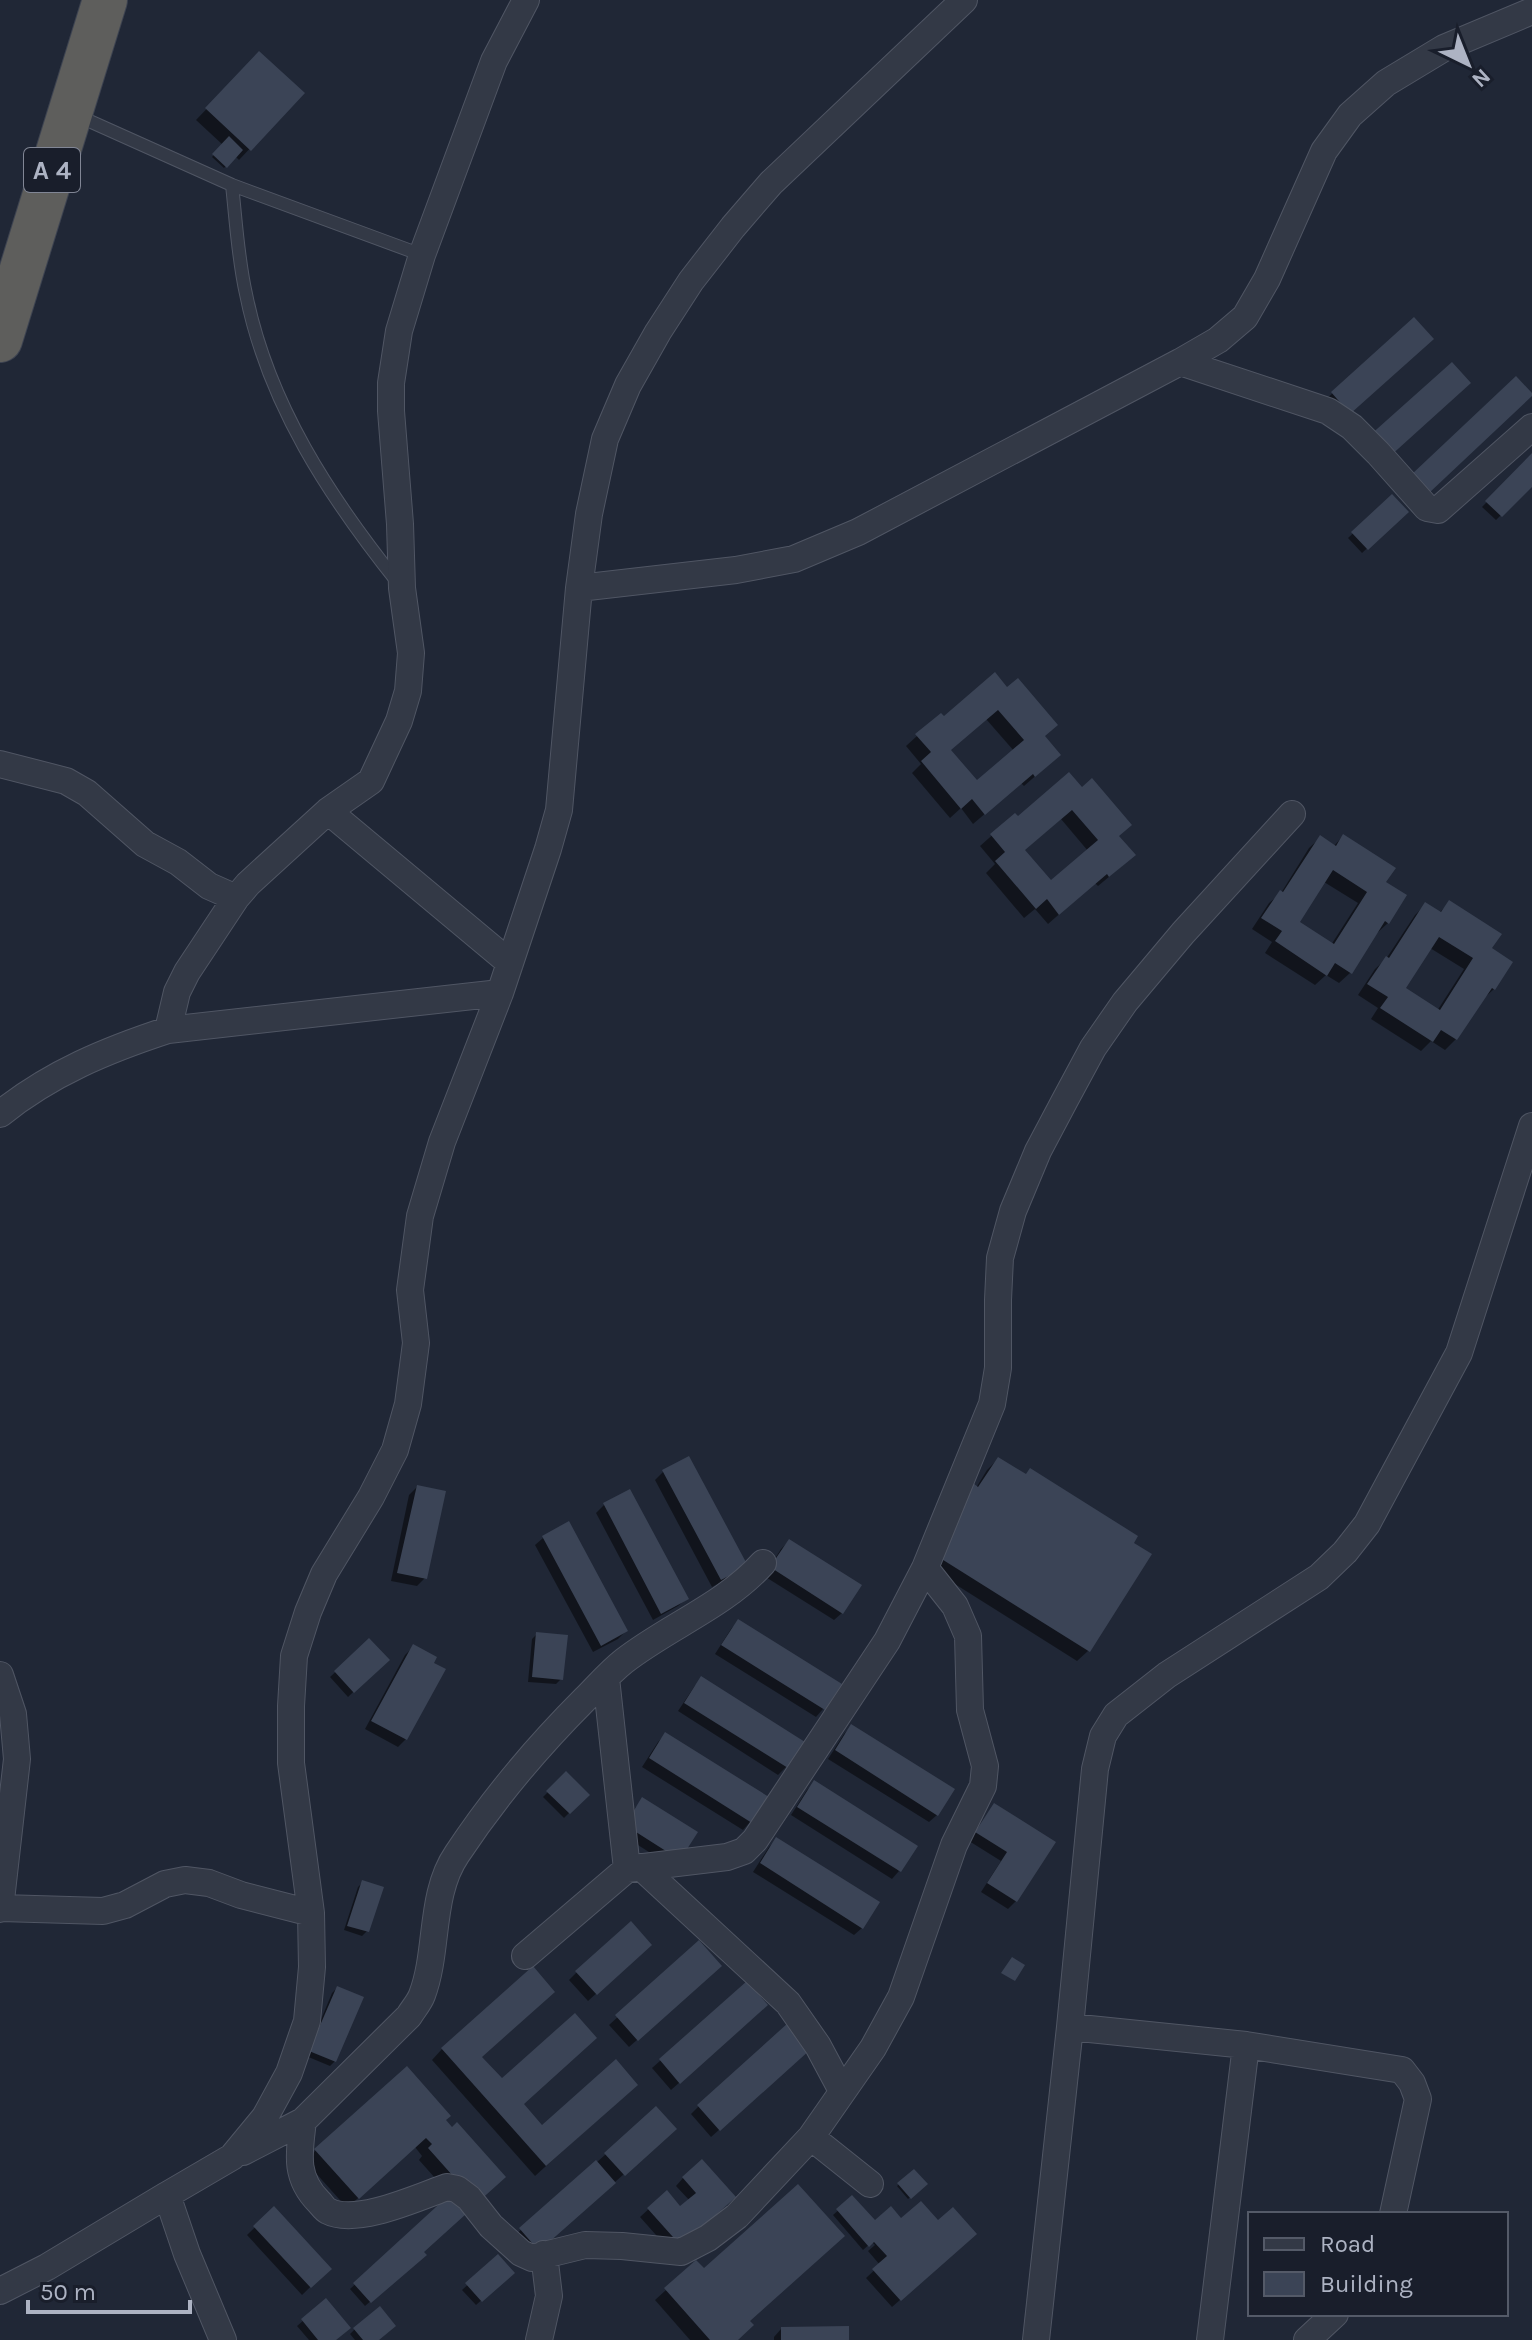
<svg xmlns="http://www.w3.org/2000/svg" width="1532" height="2340" font-family="Karla,sans-serif">
	<style>
		.shadow { fill: #0007; fill-rule: evenodd }
		.building { fill: #3b4456; fill-rule: evenodd }
		.lines { fill: none; stroke-linecap: round; stroke-linejoin: round }
		.service-casing { stroke: #505664; stroke-width: 14 }
		.minor-casing { stroke: #505664; stroke-width: 28 }
		.trunk-casing { stroke: #3d4351; stroke-width: 46 }
		.service { stroke: #333946; stroke-width: 12 }
		.minor { stroke: #333946; stroke-width: 26 }
		.trunk { stroke: #5e5e5c; stroke-width: 44 }
		.labels { text-anchor: middle; stroke-width: 6; stroke-linejoin: round; paint-order: stroke }
		.shield { fill: #191e2b; stroke: #818695; stroke-width: 2 }
		.shield-label { font-size: 26px; font-weight: bold; fill: #adb3c3 }
	</style>
	<rect width="100%" height="100%" fill="#202736"/>
	<path class="shadow" d="M260 53 302 93 239 160 235 156 224 168 212 157 223 145 196 120Z
		M1414 320 1341 420 1324 401Z
		M1532 456V484L1496 520 1482 507Z
		M1392 497 1406 512 1362 553 1348 538Z
		M1007 690 1043 737 1048 765 1024 786 1021 783 973 824 961 808 950 818 912 773 921 764 906 746 917 736 943 719ZM986 719 1014 751 976 783 949 750Z
		M1081 789 1118 837 1122 866 1098 886 1095 883 1048 924 1035 909 1024 918 986 873 995 864 980 846 1015 815 1018 818ZM1061 819 1088 851 1051 883 1023 851Z
		M1343 836 1384 882 1388 923 1377 933 1350 973 1339 983 1326 975 1315 985 1265 953 1272 942 1252 929 1269 903 1281 893 1309 848 1320 838 1333 847ZM1324 882 1358 903 1331 945 1297 923Z
		M1449 903 1494 989 1483 999 1456 1039 1445 1050 1431 1041 1421 1051 1371 1019 1378 1008 1358 995 1375 969 1386 959 1415 915 1426 904 1439 913ZM1430 948 1464 969 1437 1011 1403 989Z
		M688 1458 738 1573 712 1587 655 1480 663 1472Z
		M998 1459 1149 1555 1088 1651 1077 1661 931 1569 976 1488 987 1470Z
		M417 1487 425 1578 417 1586 391 1581 409 1495Z
		M629 1492 686 1599 678 1606 653 1620 596 1513 604 1505Z
		M543 1538 626 1631 618 1639 593 1652 535 1545Z
		M789 1541 842 1613 834 1620 764 1576 781 1549Z
		M738 1621 839 1685 823 1709 816 1717 715 1654 731 1629Z
		M537 1634 561 1679 556 1684 528 1682 532 1639Z
		M369 1641 387 1660 348 1697 330 1677Z
		M413 1647 406 1739 398 1747 365 1729 405 1655Z
		M701 1679 802 1742 786 1767 778 1775 678 1711 694 1687Z
		M852 1726 937 1815 929 1822 828 1759 844 1734Z
		M666 1734 766 1798 750 1822 743 1830 642 1767 658 1742Z
		M566 1774 587 1795 564 1818 543 1797Z
		M815 1783 899 1871 892 1879 791 1815 807 1790Z
		M643 1800 695 1833 671 1866 619 1833 635 1808Z
		M994 1806 1053 1843 1016 1901 1008 1909 981 1892 1001 1861 969 1841 987 1814Z
		M777 1840 862 1928 854 1935 753 1872 769 1847Z
		M363 1882 367 1931 362 1936 344 1930 358 1887Z
		M699 1943 712 1974 629 2047 609 2025Z
		M642 1952 588 2001 569 1980 577 1972Z
		M747 1984 758 2013 671 2090 652 2068Z
		M337 1988 335 2061 330 2066 306 2056 332 1993Z
		M442 2049 480 2057 542 2127 625 2095 535 2176 432 2060Z
		M801 2057 711 2137 691 2114 699 2106Z
		M444 2121 504 2177 421 2252 419 2259 365 2306 350 2289 451 2196 419 2160 422 2156 415 2147 347 2208 305 2161 316 2150Z
		M666 2137 530 2257 513 2237 606 2154Z
		M914 2172 925 2184 908 2199 897 2186Z
		M683 2178 733 2197 672 2253 640 2217 666 2193 680 2209 690 2201 676 2186Z
		M852 2198 875 2223 901 2221 938 2223 966 2242 892 2307 866 2278 880 2265 868 2251 875 2245 872 2242 863 2250 833 2215Z
		M274 2209 329 2269 302 2295 247 2235Z
		M498 2257 512 2273 476 2305 462 2290Z
		M666 2290 737 2340H690L655 2300Z
		M326 2301 334 2340H309L297 2326Z
		M355 2329 377 2340H355L350 2334Z
		M781 2329 847 2340H774V2337Z"/>
	<path class="building" d="M259 51 305 93 251 151 205 108Z
		M229 136 243 150 227 168 212 154Z
		M1414 317 1434 339 1350 414 1331 392Z
		M1452 362 1471 383 1388 458 1368 437Z
		M1516 376 1532 393V396L1429 493 1411 475Z
		M1532 453V487L1502 517 1485 501Z
		M1392 494 1409 512 1368 550 1351 532Z
		M995 672 1007 687 1018 678 1058 725 1045 736 1061 755 1035 777 1033 774 985 815 972 799 961 809 921 761 931 752 915 734 941 713 944 716ZM998 710 1024 740 977 780 951 750Z
		M1069 772 1082 787 1092 778 1132 825 1119 836 1136 855 1109 877 1107 874 1059 915 1047 899 1036 909 995 861 1005 852 990 834 1015 813 1018 816ZM1072 810 1098 840 1051 880 1025 850Z
		M1343 834 1396 868 1386 882 1407 895 1389 924 1385 921 1352 974 1335 963 1327 976 1275 941 1282 931 1261 918 1280 890 1283 892 1320 835 1336 846ZM1333 870 1367 892 1334 944 1300 922Z
		M1449 900 1502 934 1492 948 1513 962 1495 990 1492 988 1457 1040 1441 1030 1433 1042 1380 1008 1388 997 1367 984 1386 956 1389 958 1425 902 1441 912ZM1439 937 1473 958 1440 1010 1406 988Z
		M689 1456 748 1566 721 1580 662 1470Z
		M998 1457 1026 1474 1030 1468 1138 1536 1134 1543 1152 1554 1090 1652 940 1558 973 1483 978 1487Z
		M417 1485 446 1491 427 1579 397 1573Z
		M630 1489 689 1599 661 1614 603 1503Z
		M569 1521 628 1631 601 1646 542 1536Z
		M789 1539 862 1585 843 1614 770 1567Z
		M738 1619 842 1684 825 1710 721 1645Z
		M536 1632 568 1635 563 1680 532 1677Z
		M369 1638 390 1660 354 1693 334 1671Z
		M413 1644 437 1657 434 1663 446 1669 407 1740 371 1721Z
		M701 1676 805 1742 788 1768 684 1703Z
		M851 1724 955 1789 938 1816 835 1750Z
		M665 1732 769 1797 752 1823 649 1758Z
		M566 1771 590 1795 570 1814 546 1791Z
		M814 1780 918 1846 901 1872 797 1807Z
		M642 1797 698 1832 680 1860 625 1825Z
		M994 1803 1056 1842 1017 1902 987 1883 1007 1852 975 1832Z
		M776 1837 880 1902 863 1929 760 1863Z
		M362 1880 384 1887 369 1932 347 1926Z
		M631 1921 652 1945 597 1995 575 1971Z
		M699 1940 722 1966 638 2041 615 2015Z
		M1012 1957 1025 1965 1015 1981 1001 1973Z
		M533 1966 555 1992 482 2057 502 2078 575 2013 597 2038 524 2104 542 2125 616 2059 638 2085 546 2166 441 2048Z
		M747 1981 768 2005 680 2084 659 2059Z
		M337 1986 364 1997 336 2062 309 2051Z
		M788 2023 811 2049 720 2131 697 2105Z
		M407 2066 451 2116 446 2120 452 2127 457 2122 506 2177 477 2203 428 2148 432 2144 426 2138 359 2199 314 2149Z
		M656 2106 677 2129 625 2176 604 2153Z
		M702 2159 736 2197 681 2246 647 2208 667 2190 680 2206 696 2193 682 2177Z
		M596 2160 616 2183 539 2251 519 2228Z
		M914 2169 928 2184 911 2199 897 2183Z
		M798 2184 845 2236 750 2321 754 2325 738 2340H710L664 2288 696 2260 704 2268Z
		M852 2195 875 2220 891 2206 901 2218 921 2201 938 2220 953 2207 977 2234 901 2301 872 2269 887 2256 874 2242 869 2247 836 2209Z
		M448 2196 466 2214 424 2252 427 2255 371 2303 353 2283Z
		M274 2206 332 2269 311 2288 253 2226Z
		M498 2254 515 2273 482 2302 465 2283Z
		M326 2298 351 2328 336 2340H318L301 2319Z
		M380 2306 396 2326 379 2340H363L353 2328Z
		M849 2326V2340H781V2327Z"/>
	<g class="lines">
		<defs>
			<path id="service" d="M76 115 232 185 422 255
				M232 185C236 221 238 259 246 294 268 404 330 498 399 584"/>
			<path id="minor" d="M1180 362 1328 411 1352 427 1378 453 1427 508 1438 510 1532 427
				M579 588 736 570 794 559 858 532 1180 362 1218 340 1245 317 1267 279 1324 151 1350 115 1386 83 1444 48 1532 11
				M0 764 66 781 87 793 145 844 178 862 209 886 236 898
				M328 811 510 963
				M168 1030 177 992 187 972 236 898 248 884 328 811 371 781 399 721 408 691 411 653 402 588 400 524 391 411V383L399 331 422 255 494 61 526 0
				M0 1114C51 1073 107 1050 168 1030L500 993
				M0 1675 13 1714 17 1759 0 1909
				M641 1867 788 2003 818 2046 842 2091
				M627 1869 727 1857 744 1851 755 1840 887 1641 925 1568 992 1404 998 1368V1300L1000 1258 1013 1211 1038 1151 1065 1100 1093 1048 1125 1002 1183 933 1292 814
				M1 1908 103 1911 125 1905 165 1884 185 1880 209 1883 241 1895 311 1913
				M525 1956 627 1869 606 1678
				M1070 2027 1246 2045 1402 2070 1412 2083 1418 2099 1393 2214
				M303 2121C299 2153 294 2177 319 2202 322 2205 324 2209 328 2211 356 2226 419 2197 447 2187L457 2189 469 2198 491 2226 521 2253 532 2258 585 2245 622 2246 681 2252 708 2238 737 2216 811 2137
				M243 2152 303 2121 409 2016C413 2009 419 2003 422 1995 439 1950 429 1895 457 1854 494 1798 537 1747 585 1699 598 1686 610 1672 624 1661 669 1626 724 1606 763 1563
				M870 2184 811 2137 873 2048 901 1997 954 1845 983 1786 985 1766 970 1710 968 1636 955 1606 925 1568
				M167 2195 232 2157 265 2117 289 2073 307 2021 312 1967 311 1913 291 1763V1706L294 1656 308 1612 324 1574 371 1497 395 1450 408 1404 416 1343 410 1290 420 1216 442 1142 500 993 548 849 559 810 579 588 589 514 605 439 628 385 658 332 691 281 733 227 771 183 964 0
				M0 2291 47 2267 167 2195 187 2254 223 2340
				M539 2340 549 2296 544 2254
				M1036 2340 1070 2027 1095 1769 1103 1736 1116 1715 1167 1675 1319 1577 1345 1552 1367 1524 1459 1353 1532 1126
				M1210 2340 1246 2045
				M1307 2340 1335 2314"/>
			<path id="trunk" d="M0 340 105 0"/>
		</defs>
		<use href="#service" class="service-casing"/>
		<use href="#minor" class="minor-casing"/>
		<use href="#trunk" class="trunk-casing"/>
		<use href="#service" class="service"/>
		<use href="#minor" class="minor"/>
		<use href="#trunk" class="trunk"/>
	</g>
	<g class="labels">
		<rect class="shield" x="24" y="148" width="56" height="44" rx="6"/>
		<g class="shield-label">
			<text x="52" y="179">A 4</text>
		</g>
	</g>
	<rect x="1248" y="2212" width="260" height="104" fill="#191e2b" stroke="#545a68" stroke-width="2"/>
	<rect x="1264" y="2238" width="40" height="12" fill="#333946" stroke="#545a68" stroke-width="2"/>
	<text x="1320" y="2252" font-size="24" fill="#adb3c3">Road</text>
	<rect x="1264" y="2272" width="40" height="24" fill="#3b4456" stroke="#545a68" stroke-width="2"/>
	<text x="1320" y="2292" font-size="24" fill="#adb3c3">Building</text>
	<g transform="translate(1468 64) rotate(137)" stroke="#191e2b" stroke-width="6" paint-order="stroke">
	<path d="M0-6L14 30L0 20L-14 30Z" fill="#adb3c3"/>
	<text y="-12" font-size="22" font-weight="bold" text-anchor="middle" fill="#adb3c3">N</text>
	</g>
	<path d="M28 2300v12h162v-12" fill="none" stroke="#adb3c3" stroke-width="4"/>
	<text x="40" y="2300" font-size="24" fill="#adb3c3" stroke="#191e2b" stroke-width="6" paint-order="stroke">50 m</text>
</svg>
